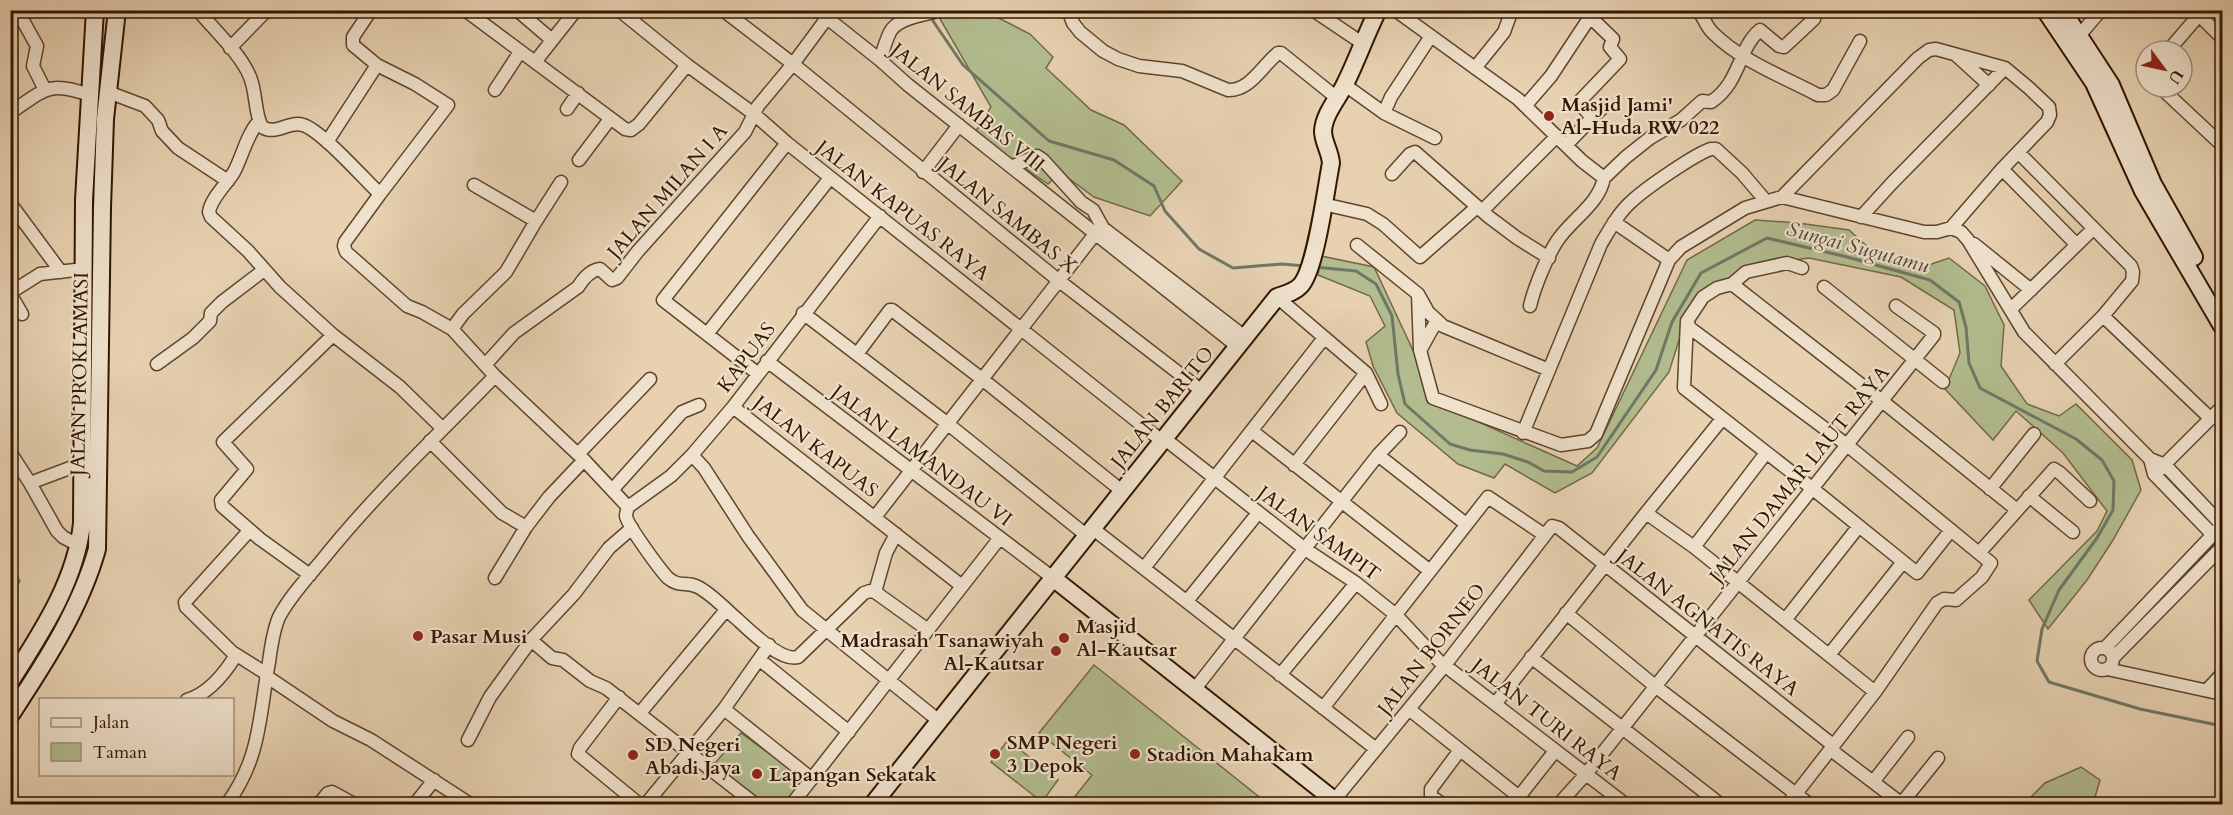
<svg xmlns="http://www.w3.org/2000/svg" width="2233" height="815" font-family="Cardo,serif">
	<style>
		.green { fill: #b2bc8e; stroke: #726947; stroke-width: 1.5 }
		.water { fill: #97b7aa; stroke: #6f7766; stroke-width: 1.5 }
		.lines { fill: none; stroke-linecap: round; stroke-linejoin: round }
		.stream { stroke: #6f7766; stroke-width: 3 }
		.street-casing { stroke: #5f452c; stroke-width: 15 }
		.secondary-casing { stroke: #321600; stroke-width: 20 }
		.street { stroke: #efe1cc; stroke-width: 12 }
		.secondary { stroke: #efe1cc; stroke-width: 16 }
		.poi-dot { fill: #8f2418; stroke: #efe1cc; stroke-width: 2 }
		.labels { text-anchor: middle; stroke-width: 4.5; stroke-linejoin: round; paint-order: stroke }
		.poi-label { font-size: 20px; font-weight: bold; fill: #321600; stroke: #efe1cc; text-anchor: start }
		.street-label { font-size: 20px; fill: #321600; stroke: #efe1cc }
		.water-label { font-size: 21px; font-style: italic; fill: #504633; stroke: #efe1cc }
	</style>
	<rect width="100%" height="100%" fill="#e7d1b1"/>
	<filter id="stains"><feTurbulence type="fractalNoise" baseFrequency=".00333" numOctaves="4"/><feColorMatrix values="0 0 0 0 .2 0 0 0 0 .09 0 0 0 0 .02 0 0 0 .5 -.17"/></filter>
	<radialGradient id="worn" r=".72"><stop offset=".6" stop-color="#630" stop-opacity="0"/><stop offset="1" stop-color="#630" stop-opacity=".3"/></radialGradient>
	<path class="green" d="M896 11H985L1030 34 1053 57 1046 68 1091 110 1124 125 1182 181 1150 216 1094 197 1060 172 1048 184 974 134 991 107 939 17H904Z
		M1755 220 1798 223 1849 230 1869 248 1923 267 1949 258 1985 286 2004 325 2001 366 2027 404 2059 416 2076 404 2132 460 2141 490 2113 540 2087 580 2048 629 2029 600 2097 531 2107 511 2063 453 2016 411 1993 440 1945 389 1960 353 1954 310 1901 277 1809 258 1759 265 1714 289 1686 318 1669 372 1592 473 1555 493 1505 464 1494 478 1458 464 1397 413 1373 366 1366 342 1385 326 1370 296 1318 275 1321 256 1374 267 1438 404 1577 466 1597 448 1687 260Z
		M1094 665 1268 804H1069L1092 775 1039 733Z
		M741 733 804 779 785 804H758L710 769Z
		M1008 740 1058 780 1042 802 991 762Z
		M2081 767 2100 780 2093 804H2024L2045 783Z"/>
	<path class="water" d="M10 565 20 581 11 596H10Z"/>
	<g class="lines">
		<path class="stream" d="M933 15V21L963 65 1049 141 1114 160 1154 186 1165 211 1199 249 1233 268 1282 264 1305 266
			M1314 267 1356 271 1376 284 1392 316 1398 374 1405 404 1450 444 1470 450 1503 454 1528 462 1544 471 1572 472 1597 457 1656 370 1672 322 1701 273 1767 238 1847 257 1930 280 1959 302 1966 327 1969 363 1980 388 2076 439 2102 460 2114 481 2113 510 2097 538 2059 590 2042 629 2037 661 2049 682 2140 709 2222 726"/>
		<defs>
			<path id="street" d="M17 10 37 46 33 66 45 90
				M198 10C214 30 241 54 250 77 257 94 254 112 262 127 277 136 289 120 303 125 322 131 363 178 380 194L345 242 344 246 346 252 407 306 422 312 452 329 495 376 584 460 628 507
				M371 10 353 37V45L377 65 415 84 448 105 380 194
				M465 10 625 129 631 130 639 124 687 65
				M517 10 552 40
				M619 10 687 65 754 114 787 143 1162 441
				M723 10 793 64 1058 280 1202 391
				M817 10 880 60 908 85 1237 346
				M1068 10 1073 23 1080 32 1103 51 1118 59 1139 66 1182 71 1228 90C1250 91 1262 66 1278 53H1281L1337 98
				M1313 10 1362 43
				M1395 10 1518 99 1582 161 1604 178 1626 157 1650 138 1681 120 1702 101 1711 102C1741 82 1738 48 1760 30L1779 46 1784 47 1814 19 1815 15 1812 10
				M1583 10 1613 39 1610 47 1620 59 1580 101V103L1591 117
				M1697 10C1704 16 1706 27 1713 33 1741 61 1784 77 1818 95H1826L1833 90 1860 41
				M2198 10 2199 15 2222 38
				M2078 37 2101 10
				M230 48 267 10
				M2168 51 2199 15
				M1956 55 1989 85
				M880 60C883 51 886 40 890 32 898 17 924 16 939 10
				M535 62 576 10
				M1475 68 1504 32 1512 10
				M1345 85 1384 113 1435 138
				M2160 87 2222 145
				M495 90 520 52
				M108 92 145 106 158 120 162 131 178 148 228 181
				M1525 106 1551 76 1590 17
				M567 109 578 93
				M10 113C44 90 49 80 89 95
				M1384 113 1391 97 1431 36
				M259 121C246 136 243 155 234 172 226 185 211 198 209 212L211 217 248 251 280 287 333 335 400 387 442 428
				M327 142 377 65
				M1566 145 1602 108
				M2018 152 2131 266 2133 272 2132 281 2103 316 2055 364
				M579 160 610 119
				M1011 167 1037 156 1043 160 1081 202 1093 210 1103 228 1245 337
				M2002 169 2076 244
				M923 172 959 125
				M1392 174 1410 154 1415 152 1489 217 1517 238 1549 258
				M1782 197 1918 58 1929 50 1936 49 2005 68 2029 88 2049 107 2050 115 2047 122 2002 169 1951 228
				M10 203 61 272
				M1323 204 1367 214 1383 224 1420 257 1477 207
				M1482 211 1557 136
				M1861 217 1892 183 2005 68
				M536 221 561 182
				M1614 222 1669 260
				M1974 244 2031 290
				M1357 245 1418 294 1428 312 1443 326 1549 370
				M1802 268 1787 263 1746 272 1732 284 1717 288 1703 297 1687 321 1684 388 1813 489 1917 573 1951 530
				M1732 284 1882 401 2017 510
				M1824 287 1943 382
				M1418 294 1420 350 1433 398 1561 445 1588 441 1596 434 1669 260 1681 247 1745 208 1782 197 1924 232H1937L1951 228 1961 232 1968 240 2024 332 2150 459 2165 465 2222 525
				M1277 297 1366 373 1381 404
				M1530 306C1534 288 1549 251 1560 237 1575 217 1599 203 1604 178
				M2011 309 2093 229
				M803 313 948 424 1086 535
				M22 314 12 297 13 291 40 274 84 269
				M2103 316 2211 419
				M1687 321 1690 328 1847 445 1991 563 1982 577 1956 600 1944 599 1937 603 1875 692 1788 804
				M452 329 463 314 506 272 536 221 474 185
				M707 334 830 178
				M1421 349 1437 320
				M857 354 890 310H892L982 379 1122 491
				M767 361 1053 578
				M157 364 193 338 210 321 211 313 222 302 264 270
				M485 365 514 333 578 287C583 279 591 270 600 269L612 280 617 278 638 251 745 132 758 106 793 64 827 18
				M757 373 663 300 787 143
				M733 407 962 586
				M1252 431 1430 571
				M1523 433 1601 244C1610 229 1619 212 1632 201 1646 188 1695 154 1711 149H1716L1742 173 1765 200
				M1165 439 1305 549 1356 583 1396 615 1439 661 1625 804
				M430 441 502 513 526 527 549 497 584 460
				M10 452 30 483 83 463
				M578 454 650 379
				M692 455 704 468 748 536 802 610 939 721
				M1378 455 1466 524
				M2150 459 2154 474 2213 535
				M1294 465 1366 373
				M2159 470 2222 407
				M30 483 57 531 63 537 80 546
				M613 489 682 412 699 405
				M1990 489 2034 434
				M2029 496 2073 532
				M628 507 671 476 692 455 733 407 880 216
				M628 507C627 511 626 513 626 516 627 525 661 571 668 578 680 588 686 581 698 587 712 594 725 609 737 619 750 631 781 662 798 657L864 593 870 591 875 592
				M1646 513 1694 547 1875 692
				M875 517 1095 234
				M1092 528 1376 749
				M249 531 185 602 186 607 232 652 267 674
				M1694 547 1766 453
				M1979 553 2054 469 2060 473 2090 501
				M1144 568 1324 338
				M310 575 260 539 222 506 221 500 247 469 223 442 333 335
				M495 578 526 527
				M875 592 928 630
				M875 592 886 553 896 534
				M1187 601 1258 513
				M1566 613 1655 686 1809 804
				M1785 620 1859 526
				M531 640 552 658 563 660 590 681 606 688 755 804
				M2091 659a11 11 0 1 1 22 0a11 11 0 1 1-22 0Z
				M2105 648 2222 525
				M1829 655 1903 562
				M1531 657 1720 804
				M2113 658 2222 547
				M760 660 849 732
				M2107 669 2222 694
				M1280 675 1356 583
				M266 676 333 721 371 740 470 804
				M1194 690 1378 455 1400 432
				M2207 690 2222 674
				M619 697 580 748 578 754 639 804
				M187 700C208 694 225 673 236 655
				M1495 704 1646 513 1722 419
				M1323 708 1488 497 1543 534
				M724 709 812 779
				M1410 710 1528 804
				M640 713 726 610
				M468 740 490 697 531 640 574 594 609 548 632 528
				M1831 750 1902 804
				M1873 782 1908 737
				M1518 798 1555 751
				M227 804C261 757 259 717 269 662 271 647 273 631 279 617 290 596 308 577 323 559 375 494 437 436 495 376
				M319 804 328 793 332 792 354 804
				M415 804 434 780
				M646 804 724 709 769 645
				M792 804 999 539
				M1331 804 1445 665 1552 526 1559 528 1834 746
				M1442 804 1431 796V789L1460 750
				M1559 804 1586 774 1934 335V333L1896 306
				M1901 804 1938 758"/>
			<path id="secondary" d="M2045 10 2094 83 2143 191 2222 326
				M2062 10 2111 85 2153 184 2194 257
				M1053 578 1339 804
				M10 682C41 633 76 581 82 523L84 200 95 10
				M10 716C44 664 80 610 97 549L102 208 105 119 117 10
				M873 804 1277 297C1286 294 1295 292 1301 285 1316 268 1326 188 1331 163 1330 151 1323 142 1323 131 1324 115 1336 101 1343 88 1356 63 1365 36 1378 10"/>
		</defs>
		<use href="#street" class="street-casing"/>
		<use href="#secondary" class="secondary-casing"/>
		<use href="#street" class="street"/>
		<use href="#secondary" class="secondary"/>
	</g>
	<g class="poi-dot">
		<circle cx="1549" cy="116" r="6"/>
		<circle cx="418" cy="636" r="6"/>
		<circle cx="1064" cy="638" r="6"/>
		<circle cx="1056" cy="651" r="6"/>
		<circle cx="995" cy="754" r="6"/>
		<circle cx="1135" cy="754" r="6"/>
		<circle cx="633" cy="755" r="6"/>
		<circle cx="757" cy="774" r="6"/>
	</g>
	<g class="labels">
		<g class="poi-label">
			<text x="1561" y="111">Masjid Jami'<tspan x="1561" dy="23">Al-Huda RW 022</tspan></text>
			<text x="1076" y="633">Masjid<tspan x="1076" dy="23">Al-Kautsar</tspan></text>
			<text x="430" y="643">Pasar Musi</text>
			<text x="1044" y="647" text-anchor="end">Madrasah Tsanawiyah<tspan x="1044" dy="23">Al-Kautsar</tspan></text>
			<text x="1007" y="749">SMP Negeri<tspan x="1007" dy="23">3 Depok</tspan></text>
			<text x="645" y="751">SD Negeri<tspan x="645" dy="23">Abadi Jaya</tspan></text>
			<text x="1147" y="761">Stadion Mahakam</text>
			<text x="769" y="781">Lapangan Sekatak</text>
		</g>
		<g class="street-label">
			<text transform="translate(968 107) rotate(39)" y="7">JALAN SAMBAS VIII</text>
			<text transform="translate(667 191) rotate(-49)" y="7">JALAN MILAN I A</text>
			<text transform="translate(903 210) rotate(38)" y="7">JALAN KAPUAS RAYA</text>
			<text transform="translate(1008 215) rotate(39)" y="7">JALAN SAMBAS X</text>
			<text transform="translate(746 357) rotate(-53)" y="7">KAPUAS</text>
			<text transform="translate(79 374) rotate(-89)" y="7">JALAN PROKLAMASI</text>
			<text transform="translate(1162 407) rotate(-51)" y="7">JALAN BARITO</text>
			<text transform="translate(816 446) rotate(38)" y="7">JALAN KAPUAS</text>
			<text transform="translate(922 455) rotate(37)" y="7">JALAN LAMANDAU VI</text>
			<text transform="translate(1799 474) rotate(-51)" y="7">JALAN DAMAR LAUT RAYA</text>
			<text transform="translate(1319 533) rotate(36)" y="7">JALAN SAMPIT</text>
			<text transform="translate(1708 622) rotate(38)" y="7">JALAN AGNATIS RAYA</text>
			<text transform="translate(1431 649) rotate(-52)" y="7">JALAN BORNEO</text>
			<text transform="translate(1547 719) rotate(38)" y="7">JALAN TURI RAYA</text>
		</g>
		<g class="water-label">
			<text transform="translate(1858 247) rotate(15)" y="7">Sungai Sugutamu</text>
		</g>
	</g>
	<rect width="2233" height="815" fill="none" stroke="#e7d1b1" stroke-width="36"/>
	<rect x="12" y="12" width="2209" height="791" fill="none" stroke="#321600" stroke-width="3"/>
	<rect x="18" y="18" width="2197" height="779" fill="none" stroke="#321600" stroke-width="1.5"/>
	<rect x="39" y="698" width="195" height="78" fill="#efe1cc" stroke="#a3907a" stroke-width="1.5"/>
	<rect x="51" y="718" width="30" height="9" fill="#efe1cc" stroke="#a3907a" stroke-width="1.5"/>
	<text x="93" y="728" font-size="18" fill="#321600">Jalan</text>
	<rect x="51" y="743" width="30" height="18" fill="#b2bc8e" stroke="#a3907a" stroke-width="1.5"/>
	<text x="93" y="758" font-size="18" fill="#321600">Taman</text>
	<g transform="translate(2164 69) rotate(123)"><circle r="28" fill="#efe1cc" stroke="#a3907a" stroke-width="1.5"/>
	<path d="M0-4.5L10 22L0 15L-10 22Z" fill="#8f2418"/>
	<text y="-9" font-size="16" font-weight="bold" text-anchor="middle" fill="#321600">U</text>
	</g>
	<rect width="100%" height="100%" filter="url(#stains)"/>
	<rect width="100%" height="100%" fill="url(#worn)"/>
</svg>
